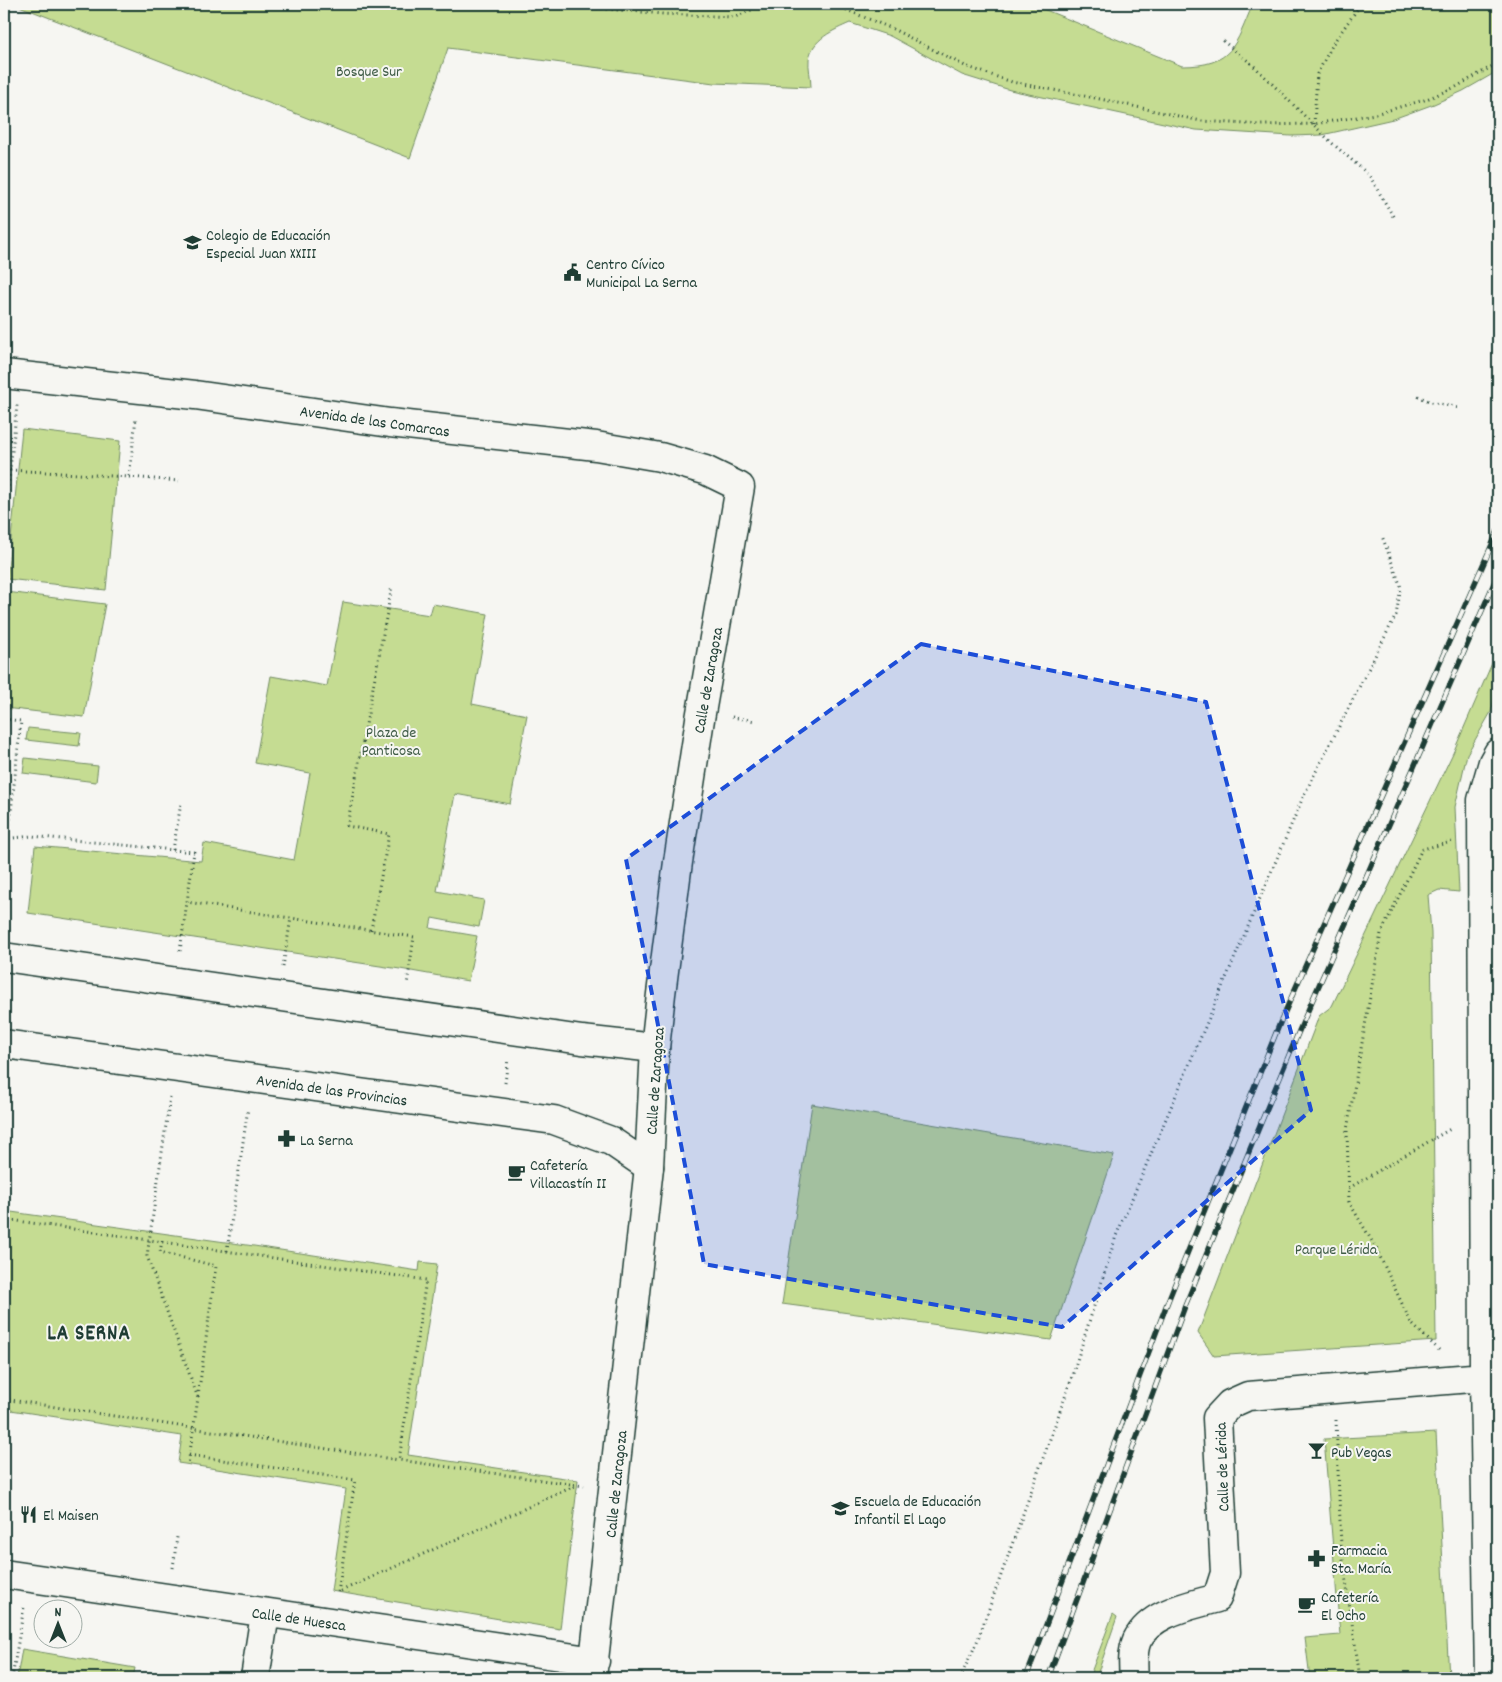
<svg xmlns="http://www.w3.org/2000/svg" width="1502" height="1682" font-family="Dekko,sans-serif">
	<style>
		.green { fill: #c5dc92; stroke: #728c63 }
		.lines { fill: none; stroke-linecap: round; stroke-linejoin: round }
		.minor-casing { stroke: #1f3d34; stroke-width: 31 }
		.major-casing { stroke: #1f3d34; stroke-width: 31 }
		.path { stroke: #1f3d34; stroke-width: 3; stroke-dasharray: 1 4; stroke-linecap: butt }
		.minor { stroke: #f6f6f2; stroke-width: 28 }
		.major { stroke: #f6f6f2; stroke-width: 28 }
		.rail-casing { stroke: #1f3d34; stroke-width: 5.5 }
		.rail { stroke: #f6f6f2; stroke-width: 4; stroke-dasharray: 11; stroke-linecap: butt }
		.marked { fill: #1d4ed8; fill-opacity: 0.2; stroke: #1d4ed8; stroke-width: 4; stroke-dasharray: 10 6; stroke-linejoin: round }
		.labels { text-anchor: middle; stroke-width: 4; stroke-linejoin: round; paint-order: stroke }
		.park-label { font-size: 16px; fill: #405d47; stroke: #f6f6f2 }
		.poi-label { font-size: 16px; fill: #1f3d34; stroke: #f6f6f2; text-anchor: start }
		.street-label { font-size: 16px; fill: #1f3d34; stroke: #f6f6f2 }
		.district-label { font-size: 21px; font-weight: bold; letter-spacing: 1px; fill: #1f3d34; stroke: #f6f6f2 }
	</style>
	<rect width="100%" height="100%" fill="#f6f6f2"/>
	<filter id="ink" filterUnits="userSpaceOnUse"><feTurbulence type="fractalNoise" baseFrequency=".02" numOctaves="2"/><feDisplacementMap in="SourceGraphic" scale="10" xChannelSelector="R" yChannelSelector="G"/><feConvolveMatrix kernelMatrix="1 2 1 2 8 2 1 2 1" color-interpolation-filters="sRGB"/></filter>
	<g filter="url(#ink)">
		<path class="green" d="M14 4H1031L1182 66C1233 66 1235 45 1253 4H1498V71L1463 91 1434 104 1393 119 1322 135 1291 136 1196 130 1010 90 962 75 890 36 850 23C834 30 812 39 809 59 808 67 811 78 811 87L714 83 448 48 410 158Z
			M22 429 120 441 106 590 7 579Z
			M6 592 105 604 84 717 4 708V612Z
			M343 602 430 615 433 604 488 614 472 704 527 715 510 804 455 794 437 891 484 900 479 927 432 918 430 928 477 936 468 981 400 969 28 913 35 846 201 861 204 843 294 860 310 773 255 763 271 676 327 686Z
			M1496 654 1498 655V685L1491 712 1467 754 1455 807 1459 892 1439 890 1428 895 1431 933 1436 1341 1214 1356 1198 1333 1319 1016 1332 1006 1453 753Z
			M28 728 81 733 79 746 26 740Z
			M25 758 98 766 96 782 23 773Z
			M812 1104 1114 1155 1051 1340 782 1304Z
			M4 1211 254 1246 419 1271 420 1262 437 1264 408 1455 578 1480 560 1629 331 1591 346 1489 178 1463 182 1436 4 1409Z
			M1436 1433 1449 1678H1310L1305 1638 1340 1635 1324 1439Z
			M1113 1614 1117 1617 1096 1678H1089Z
			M22 1649 135 1668 133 1678H17Z"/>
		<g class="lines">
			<defs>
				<path id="minor" d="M4 374 195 395 390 423 596 446 660 457 705 470 740 487 700 719 678 862 661 994 655 1048 649 1167 592 1678
					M4 1574 595 1661
					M255 1678 265 1614
					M1134 1678C1133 1666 1132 1652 1137 1640 1151 1612 1190 1606 1217 1598L1225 1573 1217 1418 1230 1404 1248 1396 1484 1377
					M1489 1678 1484 1377 1482 800 1493 762 1498 753"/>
				<path id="major" d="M4 957 582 1040 655 1048
					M4 1044 554 1120 611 1141 649 1167"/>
			</defs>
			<use href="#minor" class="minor-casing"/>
			<use href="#major" class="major-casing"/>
			<path class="path" d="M552 4 663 14 735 17 754 9
				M757 4 759 8
				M832 4 893 29 965 66 1012 82 1105 100 1201 121 1261 125 1314 124 1375 114 1424 100 1456 87 1498 63
				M1223 41 1253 65 1332 143 1369 175 1394 218
				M1314 124 1317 74 1334 42 1361 4
				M1418 396 1431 402 1459 408
				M10 470 129 477 136 418
				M129 477 179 481
				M4 526 17 405
				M732 717 755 721
				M4 719 21 721 4 875
				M361 754 379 757
				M4 839 32 836 194 852 187 902 414 937 407 985
				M173 850 181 803
				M371 930 389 834 347 826 392 586
				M180 951 187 902
				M283 967 291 918
				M505 1083 508 1059
				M170 1097 147 1256 198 1398 188 1465
				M1349 1188 1452 1128
				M4 1219 426 1280 399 1460 584 1486
				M162 1241 160 1252 216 1266 198 1397
				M227 1251 248 1108
				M1439 1350 1411 1323 1376 1248 1349 1202 1347 1130 1381 933 1422 849 1452 842
				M4 1399 399 1460
				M1336 1420 1341 1546 1360 1678
				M189 1455 355 1480 338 1593
				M173 1568 177 1537
				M341 1591 577 1485
				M1359 1675 1459 1677
				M12 1678 24 1607
				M960 1678 977 1642 1069 1386 1116 1236 1304 795 1396 615 1401 587 1382 536"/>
			<use href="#minor" class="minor"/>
			<use href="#major" class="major"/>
			<defs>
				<path id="rail" d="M1026 1678 1168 1301 1280 1023 1498 531
					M1048 1678 1185 1306 1299 1031 1498 574"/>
			</defs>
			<use href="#rail" class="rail-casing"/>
			<use href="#rail" class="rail"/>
		</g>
	</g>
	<path class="marked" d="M921 644 1206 702 1311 1110 1062 1327 704 1264 626 859Z"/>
	<defs>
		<symbol id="school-bare" viewBox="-9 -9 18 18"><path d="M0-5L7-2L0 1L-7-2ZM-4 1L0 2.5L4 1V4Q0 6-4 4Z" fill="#1f3d34" stroke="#f6f6f2" stroke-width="2.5" paint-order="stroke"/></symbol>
		<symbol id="civic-bare" viewBox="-9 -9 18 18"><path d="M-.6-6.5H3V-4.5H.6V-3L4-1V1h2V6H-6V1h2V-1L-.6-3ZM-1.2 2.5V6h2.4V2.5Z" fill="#1f3d34" stroke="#f6f6f2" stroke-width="2.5" paint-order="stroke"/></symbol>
		<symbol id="pharmacy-bare" viewBox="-9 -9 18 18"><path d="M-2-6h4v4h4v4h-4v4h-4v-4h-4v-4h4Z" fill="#1f3d34" stroke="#f6f6f2" stroke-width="2.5" paint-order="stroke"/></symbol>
		<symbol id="cafe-bare" viewBox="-9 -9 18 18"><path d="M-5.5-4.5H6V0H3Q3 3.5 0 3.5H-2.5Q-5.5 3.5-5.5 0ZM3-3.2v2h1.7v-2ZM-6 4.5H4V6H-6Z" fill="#1f3d34" stroke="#f6f6f2" stroke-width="2.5" paint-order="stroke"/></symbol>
		<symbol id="bar-bare" viewBox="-9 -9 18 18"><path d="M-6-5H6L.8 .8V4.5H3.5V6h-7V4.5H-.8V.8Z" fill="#1f3d34" stroke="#f6f6f2" stroke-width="2.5" paint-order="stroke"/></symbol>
		<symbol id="restaurant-bare" viewBox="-9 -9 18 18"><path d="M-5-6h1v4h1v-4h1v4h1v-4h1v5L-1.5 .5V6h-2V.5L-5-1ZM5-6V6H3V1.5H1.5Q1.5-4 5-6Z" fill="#1f3d34" stroke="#f6f6f2" stroke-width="2.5" paint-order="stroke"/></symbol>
	</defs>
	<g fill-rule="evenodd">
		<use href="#school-bare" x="180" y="230" width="25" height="25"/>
		<use href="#civic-bare" x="560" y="260" width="25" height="25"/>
		<use href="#pharmacy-bare" x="274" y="1126" width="25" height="25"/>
		<use href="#cafe-bare" x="504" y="1160" width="25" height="25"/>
		<use href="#bar-bare" x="1304" y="1438" width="25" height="25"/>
		<use href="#school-bare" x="828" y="1496" width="25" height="25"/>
		<use href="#restaurant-bare" x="16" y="1502" width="25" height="25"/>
		<use href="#pharmacy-bare" x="1304" y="1546" width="25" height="25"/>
		<use href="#cafe-bare" x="1294" y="1592" width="25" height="25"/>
	</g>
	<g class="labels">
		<g class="park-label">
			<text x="369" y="76">Bosque Sur</text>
			<text x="391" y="737">Plaza de<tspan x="391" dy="18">Panticosa</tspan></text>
			<text x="1336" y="1254">Parque Lérida</text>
		</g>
		<g class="poi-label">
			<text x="206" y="240">Colegio de Educación<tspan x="206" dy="18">Especial Juan XXIII</tspan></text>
			<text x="586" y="269">Centro Cívico<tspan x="586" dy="18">Municipal La Serna</tspan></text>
			<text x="300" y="1145">La Serna</text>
			<text x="530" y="1170">Cafetería<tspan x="530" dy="18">Villacastín II</tspan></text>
			<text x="1331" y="1457">Pub Vegas</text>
			<text x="854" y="1506">Escuela de Educación<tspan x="854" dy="18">Infantil El Lago</tspan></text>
			<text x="43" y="1520">El Maisen</text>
			<text x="1331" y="1555">Farmacia<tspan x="1331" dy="18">Sta. María</tspan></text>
			<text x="1321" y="1602">Cafetería<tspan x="1321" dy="18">El Ocho</tspan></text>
		</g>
		<g class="street-label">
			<text transform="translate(375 420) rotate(8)" y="6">Avenida de las Comarcas</text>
			<text transform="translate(707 680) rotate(-80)" y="6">Calle de Zaragoza</text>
			<text transform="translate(654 1081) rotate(-86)" y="6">Calle de Zaragoza</text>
			<text transform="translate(332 1089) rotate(8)" y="6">Avenida de las Provincias</text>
			<text transform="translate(1221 1467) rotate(-92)" y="6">Calle de Lérida</text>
			<text transform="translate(615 1484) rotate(-84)" y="6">Calle de Zaragoza</text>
			<text transform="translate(299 1618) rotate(8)" y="6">Calle de Huesca</text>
		</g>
		<g class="district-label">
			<text x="89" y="1339">LA SERNA</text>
		</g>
	</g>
	<rect width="1502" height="1682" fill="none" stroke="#f6f6f2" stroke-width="20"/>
	<rect x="10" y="10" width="1482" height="1662" fill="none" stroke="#1f3d34" stroke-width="2" filter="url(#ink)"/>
	<g transform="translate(58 1624)"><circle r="24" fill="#f6f6f2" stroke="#a0aca6"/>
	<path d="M0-4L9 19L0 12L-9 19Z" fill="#1f3d34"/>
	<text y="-8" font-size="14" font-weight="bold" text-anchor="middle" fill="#1f3d34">N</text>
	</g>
</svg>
